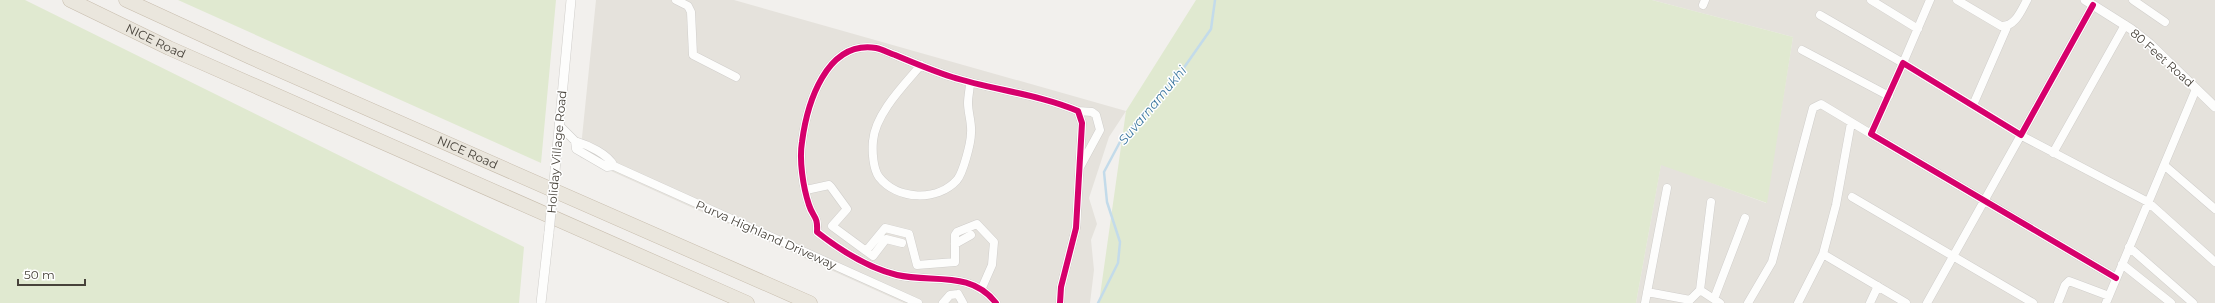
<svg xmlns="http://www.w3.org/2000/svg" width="2215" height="303" font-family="Montserrat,sans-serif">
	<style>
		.residential { fill: #e5e2dc }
		.green { fill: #e0e9d0 }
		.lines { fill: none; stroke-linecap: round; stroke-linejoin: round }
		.stream { stroke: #c3dbea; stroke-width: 2.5 }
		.minor-casing { stroke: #d0cecb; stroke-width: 9 }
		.tertiary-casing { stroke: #d0cecb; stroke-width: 10 }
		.motorway-casing { stroke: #c7bcac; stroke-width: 15 }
		.minor { stroke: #fdfdfc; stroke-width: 8 }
		.tertiary { stroke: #fdfdfc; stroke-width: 9 }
		.motorway { stroke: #eae6dd; stroke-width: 14 }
		.tertiary-bridge-casing { stroke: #d0cecb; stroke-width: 10; stroke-linecap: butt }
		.tertiary-bridge { stroke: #fdfdfc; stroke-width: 9 }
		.cycleway-casing { stroke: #fff; stroke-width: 8 }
		.cycleway { stroke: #d6006c; stroke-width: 6 }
		.labels { text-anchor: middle; stroke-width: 3; stroke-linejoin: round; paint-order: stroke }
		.street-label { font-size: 12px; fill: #47423a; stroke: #fff }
		.water-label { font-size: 13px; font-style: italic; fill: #3d78a0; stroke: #fff }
	</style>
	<rect width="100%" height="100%" fill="#f2f0ed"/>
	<path class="residential" d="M596 0H734L1126 111 1109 137 1089 198 1097 224 1091 240 1094 270 1090 303H904L580 157Z
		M1652 0H2215V303H1636L1661 164 1766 203 1793 37Z"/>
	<path class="green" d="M0 0H25L524 247 519 303H0Z
		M178 0H556L541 163Z
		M1196 0H1652L1793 37 1767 203 1661 165 1636 303H1099L1126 111Z"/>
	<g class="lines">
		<path class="stream" d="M1098 303 1118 263 1120 242 1107 202 1104 172 1121 140 1183 69 1211 29 1215 0"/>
		<defs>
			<path id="minor" d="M676 0 688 6 691 12 693 55 736 77
				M1871 0 1918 29
				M1957 0 2001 26C2015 27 2021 11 2027 0
				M2133 0 2165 22
				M1703 5 1705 0
				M2093 5 2021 135 1903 63 1871 134 2116 278
				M1820 15 1903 63 1930 0
				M1802 50 1889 96
				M921 65C904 85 875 114 873 141 872 151 873 169 879 177 897 200 937 202 957 180 963 173 971 143 971 133 972 123 968 113 968 103 968 96 970 89 970 82
				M1973 105 2007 27
				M1078 111 1092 112 1096 115 1100 130 1080 167
				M559 125 575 141
				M2020 135 2148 202 2215 262
				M575 141C588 145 608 154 614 166L607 167 576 149Z
				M2053 153 2125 25
				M2164 165 2215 209
				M614 166 918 303
				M806 190 829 185 831 187 847 209 832 226 866 251 885 228 909 234 917 265 955 262V235L957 232 977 224 994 242 992 265 981 290
				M1852 197 2033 303
				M955 244 971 235
				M2129 247 2193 303
				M866 251 873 256 886 239 902 243
				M1823 254 1906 303
				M2122 264 2171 303
				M1700 290 1720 303
				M1647 292 1690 300 1700 290 1711 202
				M958 294 963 303
				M1714 299 1745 218
				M943 303 950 295 958 294
				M996 303C971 270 932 283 897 275 868 268 840 250 817 232 818 215 813 218 809 205 803 187 799 160 802 142 807 104 826 40 876 48 882 49 889 53 895 55 914 63 933 71 952 77 993 90 1038 94 1078 111L1082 123 1076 228 1061 287 1060 303
				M1645 303 1667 188
				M1748 303 1772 262 1813 108 1821 104 1871 134
				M1798 303 1823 254 1836 205 1851 123
				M1870 303 1878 286
				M1927 303 2021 135
				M2058 303 2065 285 2069 281 2109 296
				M2106 303 2196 89"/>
			<path id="tertiary" d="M2085 0 2131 29 2150 44 2215 107
				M555 171 571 0
				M541 303 549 232"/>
			<g id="motorway">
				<path id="s1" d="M70 0 169 48 747 303"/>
				<path id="s2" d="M126 0 250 57 810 303"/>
			</g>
		</defs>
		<use href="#minor" class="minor-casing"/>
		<use href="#tertiary" class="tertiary-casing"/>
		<use href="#motorway" class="motorway-casing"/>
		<use href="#minor" class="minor"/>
		<use href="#tertiary" class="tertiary"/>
		<use href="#motorway" class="motorway"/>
		<defs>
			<path id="tertiary-bridge" d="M549 232 555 171"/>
		</defs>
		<use href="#tertiary-bridge" class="tertiary-bridge-casing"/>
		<use href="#tertiary-bridge" class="tertiary-bridge"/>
		<defs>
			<path id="cycleway" d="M2093 5 2021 135 1903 63 1871 134 2116 278
				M996 303C971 270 932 283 897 275 868 268 840 250 817 232 818 215 813 218 809 205 803 187 799 160 802 142 807 104 826 40 876 48 882 49 889 53 895 55 914 63 933 71 952 77 993 90 1038 94 1078 111L1082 123 1076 228 1061 287 1060 303"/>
		</defs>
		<use href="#cycleway" class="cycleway-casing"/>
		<use href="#cycleway" class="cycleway"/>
	</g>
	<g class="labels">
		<g class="street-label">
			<text dy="4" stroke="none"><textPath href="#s1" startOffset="95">NICE Road</textPath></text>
			<text transform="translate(2162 58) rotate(42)" y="4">80 Feet Road</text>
			<text dy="4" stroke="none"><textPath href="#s2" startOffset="374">NICE Road</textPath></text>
			<text transform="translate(557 152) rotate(-85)" y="4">Holiday Village Road</text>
			<text transform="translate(766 235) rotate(24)" y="4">Purva Highland Driveway</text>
		</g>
		<g class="water-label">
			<text transform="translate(1152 105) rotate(-50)" y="5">Suvarnamukhi</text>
		</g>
	</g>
	<path d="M18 279v6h67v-6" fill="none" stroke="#47423a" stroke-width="2"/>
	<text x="24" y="279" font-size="12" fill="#47423a" stroke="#ffffff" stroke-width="3" paint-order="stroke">50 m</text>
</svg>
